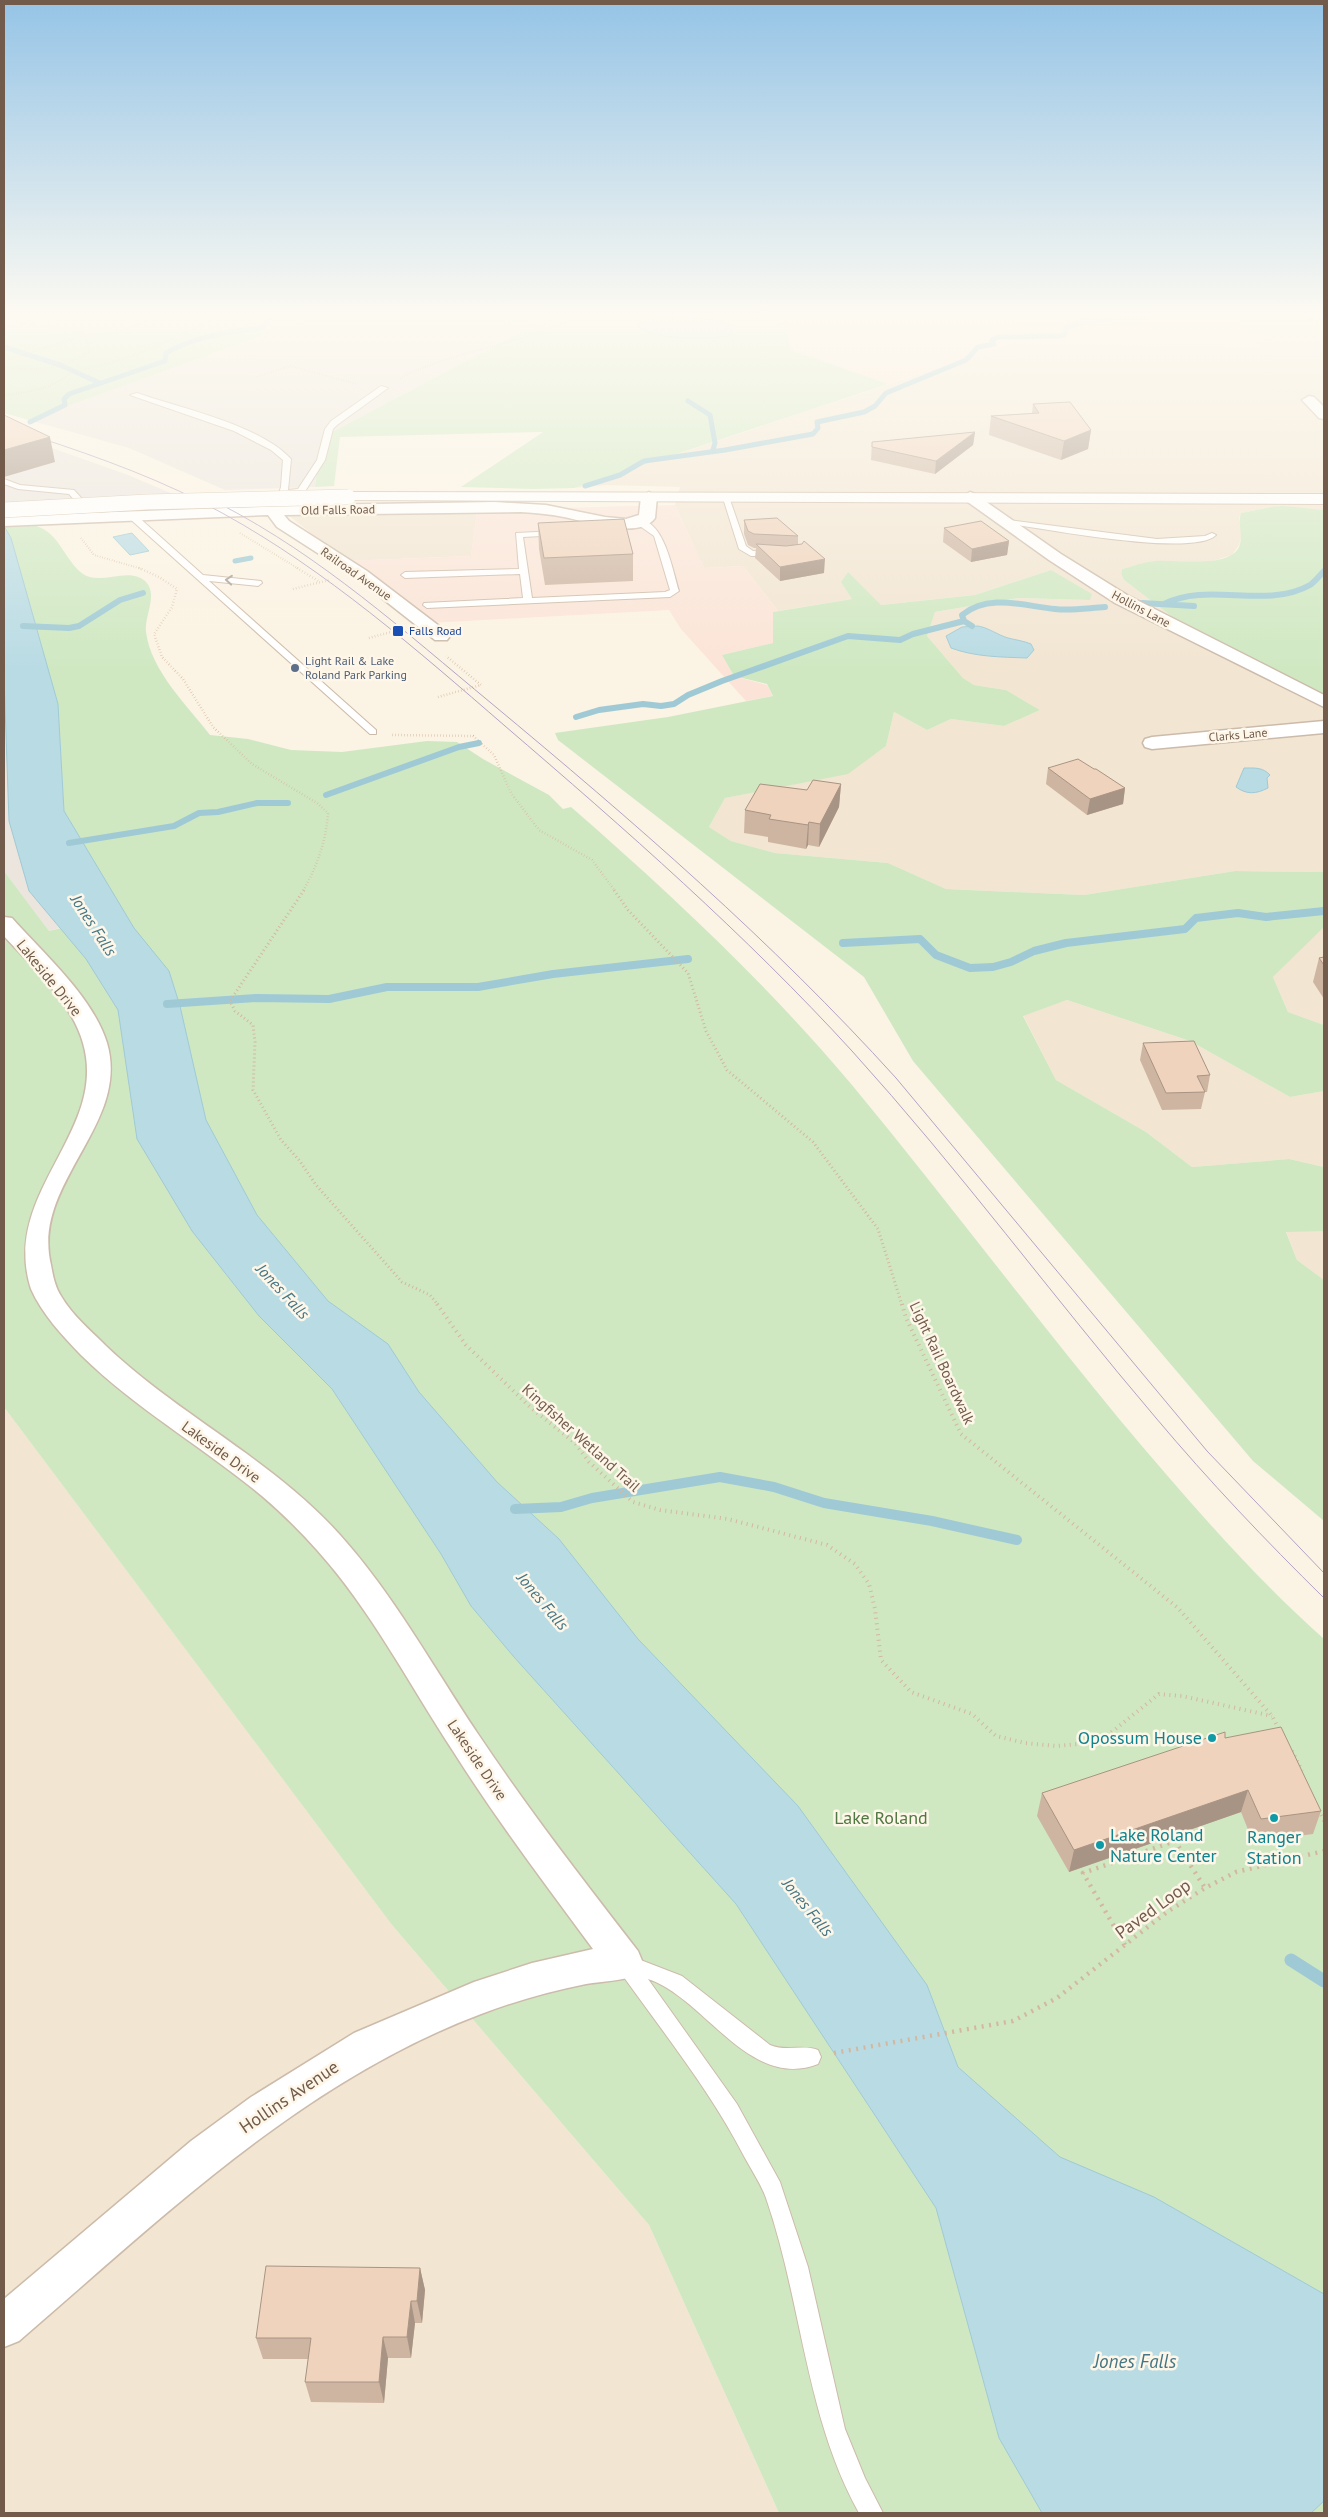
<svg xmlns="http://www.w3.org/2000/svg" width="1328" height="2517" font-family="'PT Sans',sans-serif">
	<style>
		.residential { fill: #f2e5d2 }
		.commercial { fill: #fbe4d7 }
		.industrial { fill: #ebe5de }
		.green { fill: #cfe8c2 }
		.water { fill: #b9dbe4; stroke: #9fcad5 }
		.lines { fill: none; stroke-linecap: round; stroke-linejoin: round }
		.stream-far4 { stroke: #9fcad5; stroke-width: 5 }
		.stream-far3 { stroke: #9fcad5; stroke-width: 6 }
		.stream-far2 { stroke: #9fcad5; stroke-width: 8 }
		.stream-far1 { stroke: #9fcad5; stroke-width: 10 }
		.stream { stroke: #9fcad5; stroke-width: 13 }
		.lane-casing { stroke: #cba; stroke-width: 2 }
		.street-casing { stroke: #cba; stroke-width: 3 }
		.secondary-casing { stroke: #cfbca8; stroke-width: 2 }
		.path-far4 { stroke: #d4b79f; stroke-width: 2; stroke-dasharray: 0.5 2; stroke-linecap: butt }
		.path-far3 { stroke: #d4b79f; stroke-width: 2.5; stroke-dasharray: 0.5 2.5; stroke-linecap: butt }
		.path-far2 { stroke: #d4b79f; stroke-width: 3; stroke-dasharray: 1 3; stroke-linecap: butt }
		.path-far1 { stroke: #d4b79f; stroke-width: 4; stroke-dasharray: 1 4.5; stroke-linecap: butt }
		.path { stroke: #d4b79f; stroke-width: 4.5; stroke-dasharray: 2 5.5; stroke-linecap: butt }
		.lane { fill: #fff; fill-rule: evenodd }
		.street { fill: #fff; fill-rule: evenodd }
		.secondary { fill: #fff; fill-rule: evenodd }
		.tram { stroke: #b6a2c4; stroke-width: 1 }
		.secondary-bridge-casing { stroke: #cfbca8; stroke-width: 16; stroke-linecap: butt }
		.secondary-bridge { stroke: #fff; stroke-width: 15 }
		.wall { fill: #ceb5a2 }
		.shaded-wall { fill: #a89484 }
		.building { fill: #f0d3bc; stroke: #a89484 }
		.oneway { stroke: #aa9d92 }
		.transit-dot { fill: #1a4fb4; stroke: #fef7e9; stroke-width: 2 }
		.service-dot { fill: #5c6f8a; stroke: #fef7e9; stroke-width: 2 }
		.culture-dot { fill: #0f9aa8; stroke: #fef7e9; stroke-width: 2 }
		.labels { text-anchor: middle; stroke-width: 5; stroke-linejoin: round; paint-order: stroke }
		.far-street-label { font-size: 12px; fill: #725b4a; stroke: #fef7e9 }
		.far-transit-label { font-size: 12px; fill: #164399; stroke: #fef7e9; text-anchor: start }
		.far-service-label { font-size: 12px; fill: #4e5e75; stroke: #fef7e9; text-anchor: start }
		.street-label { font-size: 15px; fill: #725b4a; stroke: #fef7e9 }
		.water-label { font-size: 16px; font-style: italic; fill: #457685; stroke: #fef7e9 }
		.near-culture-label { font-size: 18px; fill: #0d838f; stroke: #fef7e9; text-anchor: end }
		.near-park-label { font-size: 18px; fill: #4f7842; stroke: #fef7e9 }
		.near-street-label { font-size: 18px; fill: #725b4a; stroke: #fef7e9 }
		.near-water-label { font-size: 19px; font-style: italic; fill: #457685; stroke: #fef7e9 }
	</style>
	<rect width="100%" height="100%" fill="#fbf3e3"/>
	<path class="residential" d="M1237 317H1324V510L1271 507 1241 513 1239 518 1242 534 1239 545 1232 555 1209 562 1154 561 1122 569 1121 574 1124 580 1179 622 1324 694V872L1235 871 1084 895 946 889 888 863 775 853 731 841 709 827 725 798 848 773 886 746 894 712 927 730 951 719 1004 726 1040 710 1006 690 974 685 963 678 927 636 935 612 1018 598 1090 600 1051 570 975 595 881 605 852 599 778 611 743 566 704 568 675 505 680 487 606 485 574 488 1014 343 1260 348Z
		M477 510 471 556 346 561 288 515Z
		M1323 927H1324V1025L1288 1012 1273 977Z
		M1067 1000 1190 1041 1290 1097 1324 1091V1167L1289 1159 1192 1167 1146 1132 1056 1080 1023 1015Z
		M1286 1231H1324V1280L1297 1260Z
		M4 1407 392 1925 649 2225 779 2513H4Z"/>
	<path class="commercial" d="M750 317H1237L1261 348 1014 343 888 384 791 350 786 325Z
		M675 505 704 568 743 566 778 611 773 612V643L722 655 734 676 767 685 773 696 746 701 681 629 669 610 429 623 346 561 471 556 477 510Z"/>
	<path class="industrial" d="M306 317H549L321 438 315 487 225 490 129 448 29 420 294 324Z
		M4 431 128 475 180 497 4 505Z
		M4 678 29 891 60 928 49 931 4 871Z"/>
	<path class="green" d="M4 317H306L294 324 29 420 4 413Z
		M549 317H750L786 325 791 350 888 384 574 488 533 489 461 487 543 432 340 437 334 486 315 487 321 438Z
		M1283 506 1324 510V694L1179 622 1124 580 1121 574 1122 569C1133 566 1144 562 1155 561 1176 559 1228 569 1239 547 1244 535 1237 524 1241 513L1271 507Z
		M36 526C60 533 64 560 83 574 101 586 128 566 145 581 159 594 144 616 146 632 151 671 187 705 210 735L248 739 291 750 342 752 427 741 457 742 483 759 549 795 563 809 571 807C671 894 767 984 852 1085 943 1195 1029 1310 1120 1420 1184 1496 1250 1573 1324 1639V2513H779L649 2225 392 1925 4 1407V871L49 931 124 913 64 811 58 704 11 538 4 527Z
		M1051 570 1092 594 1090 600 1018 598 935 612 927 636 963 678 974 685 1006 690 1040 710 1004 726 951 719 927 730 894 712 886 746 848 774 725 798 709 827 731 841 775 853 888 863 946 889 1084 895 1235 871 1324 872V927L1273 977 1288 1012 1324 1025V1091L1290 1097 1190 1041 1067 1000 1023 1016 1056 1080 1146 1132 1192 1167 1289 1159 1324 1167V1231L1286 1232 1297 1260 1324 1280V1521L1253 1461 913 1061 864 977 558 740 555 733 668 717 773 696 767 684 734 676 722 655 773 643V612L852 599 841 582 848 572 881 605 975 595Z"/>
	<path class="water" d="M652 317C681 317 708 315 736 327L729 336C705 339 659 341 638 327L639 324Z
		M4 526 11 538 58 704 64 811 134 928 169 971 180 1006 206 1120 257 1215 328 1301 388 1344 419 1392 497 1482 559 1539 638 1639 798 1806 927 1985 958 2067 1060 2157 1154 2197 1324 2294V2501L1311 2513H1042L999 2438 936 2208 736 1904 514 1657 471 1606 441 1554 332 1389 259 1316 192 1231 137 1139 118 1010 86 959 29 891 9 821 4 678Z
		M132 533 149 551 130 555 113 537Z
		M978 626C989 628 998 635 1008 638 1016 640 1024 641 1031 644L1034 650 1027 658C1001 657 975 657 951 648L946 636 962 627Z
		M1244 768C1254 768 1263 767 1270 775L1267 778 1268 788C1256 794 1247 795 1236 787Z"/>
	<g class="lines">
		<path class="stream-far4" d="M1308 317 1312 319
			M4 347 60 365 100 383
			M688 401 710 415 715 443 713 450
			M30 422 65 405 64 399 69 394 165 361 166 353C194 337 225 332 257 329L263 327 271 317
			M585 486 620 475 644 461 725 450 813 434 818 428 817 422 864 412 875 406 886 393 966 360 978 347 994 344 992 340 998 337 1058 336 1064 335 1067 327 1086 321 1147 317
			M235 561 251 558"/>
		<path class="stream-far3" d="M1142 603 1194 606
			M1164 604C1208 581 1266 610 1310 585 1316 581 1319 576 1324 571
			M23 626 69 628 79 626 120 600 143 593
			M972 626 964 621 962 615C989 593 1024 606 1055 609 1071 611 1088 608 1105 607
			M576 717 599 710 643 704 661 706 674 704 688 695 722 681 848 636 900 640 913 634 964 621
			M326 795 459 747 479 743
			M69 843 174 826 199 813 218 812 257 803H288"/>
		<path class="stream-far2" d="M843 943 920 939 936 955 970 968 993 967 1011 962 1034 951 1066 943 1185 929 1196 918 1238 913 1266 917 1324 911
			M167 1004 256 998 329 999 387 987H478L553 974 688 959"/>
		<path class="stream-far1" d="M515 1509 561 1507 592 1498 720 1477 774 1487 824 1503 932 1521 1017 1540"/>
		<path class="stream" d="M1291 1960 1324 1981"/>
		<defs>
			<path id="lane" d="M381 386 388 388 337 425 333 429 325 460 304 493 286 495 282 507 278 509 274 507 281 487 283 460 271 450 234 431 130 395 137 393C180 408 260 425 291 459L288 490 298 489 317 460 325 429 331 421Z
				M4 479 20 485 74 490 94 512 87 514 69 494 18 489 4 484Z
				M722 495 729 497 746 546 753 551 777 552V556H751L739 549Z
				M129 514H135L203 575 261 581 262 583 258 586 209 581 376 730V734H370L129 518Z
				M1001 519 1157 539 1205 536 1212 533 1216 535C1193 558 1040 528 1004 523L1000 521Z
				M637 520C664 517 673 572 679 591L670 597 427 608 423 605 424 603 523 598 520 574 405 578 401 575 405 572 519 569 516 533 557 531 561 533 560 535 523 537 532 598 665 592 670 590 654 536 637 524Z
				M625 1954 682 1976 770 2045C786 2052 803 2044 818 2050L821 2057 818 2064C749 2091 705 1998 648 1979L737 2104 780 2182 808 2267 845 2429 865 2478 883 2513H859C805 2416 802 2302 766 2198 761 2184 752 2171 745 2158 710 2090 662 2031 618 1969L615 1963 618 1957Z"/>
			<path id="street" d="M1309 396 1314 397 1324 407V419L1319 418 1302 400Z
				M649 492 657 497 655 518C639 540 585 521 564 517 549 514 535 513 521 512L284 515 289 521 367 571 447 632 450 636 447 640H435L355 577 277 527 268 515 4 526V516L311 505 495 502 546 505 605 517 626 519 639 515 641 497Z
				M970 492 975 494 1061 554 1127 595 1324 695V707L1115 603 1049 560 965 500 962 497Z
				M1324 721V733L1152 749 1145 747 1143 743 1145 739 1152 737Z
				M4 917 12 918C43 953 93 997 107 1043 131 1125 31 1183 51 1265 53 1276 55 1287 61 1296 72 1315 90 1330 105 1345 178 1415 272 1459 340 1535 394 1595 433 1667 478 1734 528 1809 583 1880 638 1951L643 1963 638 1975C621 1981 604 1981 586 1984 551 1991 515 2001 481 2014 301 2082 162 2218 19 2341L4 2347V2299L191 2141 251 2097 354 2033 474 1982 532 1963 593 1949C545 1884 496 1819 453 1751 409 1684 371 1610 317 1550 300 1531 282 1513 262 1496 203 1447 136 1409 81 1355 62 1335 42 1314 31 1289 0 1193 109 1132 83 1043 71 1001 32 967 4 936Z"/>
			<path id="secondary" d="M348 492 1324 494V504L342 500 340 497 342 494Z"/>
		</defs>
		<use href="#lane" class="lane-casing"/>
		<use href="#street" class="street-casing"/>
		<use href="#secondary" class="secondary-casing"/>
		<path class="path-far4" d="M4 320 99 335 118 332 161 317
			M4 361 85 335
			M56 366 72 370
			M4 367C35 372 64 369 90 351L85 335
			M257 377 290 366 357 384
			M400 378C456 350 519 345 575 317
			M4 395C26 393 58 388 73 370 125 365 171 339 217 317
			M240 533 299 569
			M81 538 94 555 142 569"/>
		<path class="path-far3" d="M139 568 159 577 177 589 172 607 154 634 162 657 183 679 213 727 252 764 317 803 328 813C326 842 317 866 303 891
			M297 568 320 582
			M293 589 329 580
			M369 638 398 630
			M438 697 481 685 446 656
			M392 735 473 736 494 755 511 793 539 830 592 860 615 891"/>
		<path class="path-far2" d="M304 890 230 1001 235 1011 253 1025 255 1042 253 1090 281 1140 299 1160 316 1185 402 1282 430 1295 438 1305
			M614 890 628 910 688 973 706 1031 727 1070 813 1142 878 1229 902 1305"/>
		<path class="path-far1" d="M437 1304 466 1345 530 1407 575 1443 589 1462 633 1502 660 1510 728 1519 827 1545 855 1564 869 1584 875 1609 881 1660 911 1692 972 1714 996 1736 1025 1743 1056 1746 1079 1744 1108 1735 1159 1694 1182 1696 1272 1716
			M902 1304 906 1318 961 1434 1178 1608 1272 1716 1280 1731
			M1292 1751 1302 1771
			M1319 1810 1324 1821"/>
		<path class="path" d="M1125 1945 1083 1873 1175 1841 1205 1888
			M834 2053 1013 2021 1057 1998 1167 1912 1205 1888 1236 1872 1324 1851"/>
		<use href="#lane" class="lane"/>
		<use href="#street" class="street"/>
		<use href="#secondary" class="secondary"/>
		<path class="tram" d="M37 437C101 458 165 481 224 514 327 571 416 649 505 726 625 829 745 934 852 1051 959 1169 1053 1297 1156 1418 1209 1481 1265 1540 1324 1598
			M222 505C322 557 404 631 491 703 633 821 772 941 896 1078L1207 1451 1324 1573"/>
		<defs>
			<path id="secondary-bridge" d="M4 510 147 502 348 497"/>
		</defs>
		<use href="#secondary-bridge" class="secondary-bridge-casing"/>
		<use href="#secondary-bridge" class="secondary-bridge"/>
	</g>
	<path class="wall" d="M1033 404 1091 430 1088 449 1061 460 989 435 991 416 1032 413Z
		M975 432 973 445 935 474 871 460 872 442Z
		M744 520 798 536V544L824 573 780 581 755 558 756 548H754L748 545 744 534Z
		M538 523 633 554V581L545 585 539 549Z
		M944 528 1009 541 1007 555 971 562 943 542Z
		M1048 768 1125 788 1123 804 1087 815 1046 784Z
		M841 784 839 807 819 847 808 845 806 849 768 842V837L744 833 745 810 807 790Z
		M1324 957V999L1313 982 1319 958Z
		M1143 1043 1210 1075 1207 1092H1205L1201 1109 1162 1110 1140 1060Z
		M1225 1738 1321 1811 1313 1834 1253 1842 1241 1812 1069 1872 1037 1816 1042 1793Z
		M420 2268 425 2290 422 2323H415L411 2358H388L384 2403 311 2402 305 2382 308 2359H263L256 2338Z"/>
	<path class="shaded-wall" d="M1091 430 1088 449 1061 460 1064 441Z
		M975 432 973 445 935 474 936 461Z
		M50 437 55 462 4 477V450Z
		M1009 541 1007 555 971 562 972 549Z
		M825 559 824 573 780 581V567Z
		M841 784 839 807 819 847 820 824Z
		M1125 788 1123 804 1087 815 1090 799Z
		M809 822 808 845 806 849 808 825Z
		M1248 1790 1241 1812 1069 1872 1074 1850Z
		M420 2268 425 2290 422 2323 417 2301Z
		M411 2301 415 2323 411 2358 407 2337Z
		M383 2337 388 2358 384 2403 379 2382Z"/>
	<path class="building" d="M1070 402 1091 430 1064 441 991 416 1039 413 1033 404Z
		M4 415 50 437 4 450Z
		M975 432 936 461 872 447V442Z
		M777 518 798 536 754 534 748 531 744 520Z
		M624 519 633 554 544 558 538 523Z
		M981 521 1009 541 972 549 944 528Z
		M804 541 825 559 780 567 756 544 786 546 802 544Z
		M1078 759 1094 769H1096L1125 788 1090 799 1048 768Z
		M813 780 841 784 820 824 809 822 808 825 769 819 771 815 745 810 760 784 807 790Z
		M1324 957V965L1319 958Z
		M1194 1041 1210 1075 1197 1076 1205 1092 1166 1093 1143 1043Z
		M1281 1727 1321 1811 1261 1819 1248 1790 1074 1850 1042 1793 1225 1732V1738Z
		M266 2266 420 2268 417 2301H411L407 2337H383L379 2382H305L311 2338H256Z"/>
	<defs><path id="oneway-chevron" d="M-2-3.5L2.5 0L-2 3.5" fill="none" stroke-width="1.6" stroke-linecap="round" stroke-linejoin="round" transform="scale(1.25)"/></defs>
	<use class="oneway" href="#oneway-chevron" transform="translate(229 580) rotate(-175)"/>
	<linearGradient id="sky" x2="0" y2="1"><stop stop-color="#95c4e6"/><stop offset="0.47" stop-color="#fdfaf2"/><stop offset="1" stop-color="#fdfaf2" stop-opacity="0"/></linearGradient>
	<rect width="1328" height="670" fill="url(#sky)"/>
	<rect class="transit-dot" x="392" y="625" width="12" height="12" rx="2.5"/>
	<circle class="service-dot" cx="295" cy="668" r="5"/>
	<g class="culture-dot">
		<circle cx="1212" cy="1738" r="5"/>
		<circle cx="1274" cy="1818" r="5"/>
		<circle cx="1100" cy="1845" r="5"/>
	</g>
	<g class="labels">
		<g class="far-street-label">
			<text transform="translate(338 510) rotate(-1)" y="4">Old Falls Road</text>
			<text transform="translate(356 574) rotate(35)" y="4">Railroad Avenue</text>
			<text transform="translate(1141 609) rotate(28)" y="4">Hollins Lane</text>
			<text transform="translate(1238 735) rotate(-5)" y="4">Clarks Lane</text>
		</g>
		<g class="far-transit-label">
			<text x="409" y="635">Falls Road</text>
		</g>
		<g class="far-service-label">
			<text x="305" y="665">Light Rail &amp; Lake<tspan x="305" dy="14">Roland Park Parking</tspan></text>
		</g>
		<g class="street-label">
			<text transform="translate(49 978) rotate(51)" y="5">Lakeside Drive</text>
			<text transform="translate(942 1363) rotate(65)" y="5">Light Rail Boardwalk</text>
			<text transform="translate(581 1438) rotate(42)" y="5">Kingfisher Wetland Trail</text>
			<text transform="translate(221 1452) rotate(36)" y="5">Lakeside Drive</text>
			<text transform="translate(477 1760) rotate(56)" y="5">Lakeside Drive</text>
		</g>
		<g class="water-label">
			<text transform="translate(94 925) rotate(57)" y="6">Jones Falls</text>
			<text transform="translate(283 1291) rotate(47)" y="6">Jones Falls</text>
			<text transform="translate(543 1601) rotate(50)" y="6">Jones Falls</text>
			<text transform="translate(808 1907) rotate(51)" y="6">Jones Falls</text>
		</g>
		<g class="near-culture-label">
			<text x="1202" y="1744">Opossum House</text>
			<text x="1110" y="1841" text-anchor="start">Lake Roland<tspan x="1110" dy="21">Nature Center</tspan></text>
			<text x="1274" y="1843" text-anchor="middle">Ranger<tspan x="1274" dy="21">Station</tspan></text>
		</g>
		<g class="near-park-label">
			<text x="881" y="1824">Lake Roland</text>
		</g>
		<g class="near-street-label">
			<text transform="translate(1153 1909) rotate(-36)" y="6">Paved Loop</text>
			<text transform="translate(289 2097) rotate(-34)" y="6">Hollins Avenue</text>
		</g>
		<g class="near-water-label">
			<text x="1135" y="2368">Jones Falls</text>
		</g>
	</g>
	<rect width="1328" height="2517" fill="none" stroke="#725b4a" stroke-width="10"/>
</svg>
